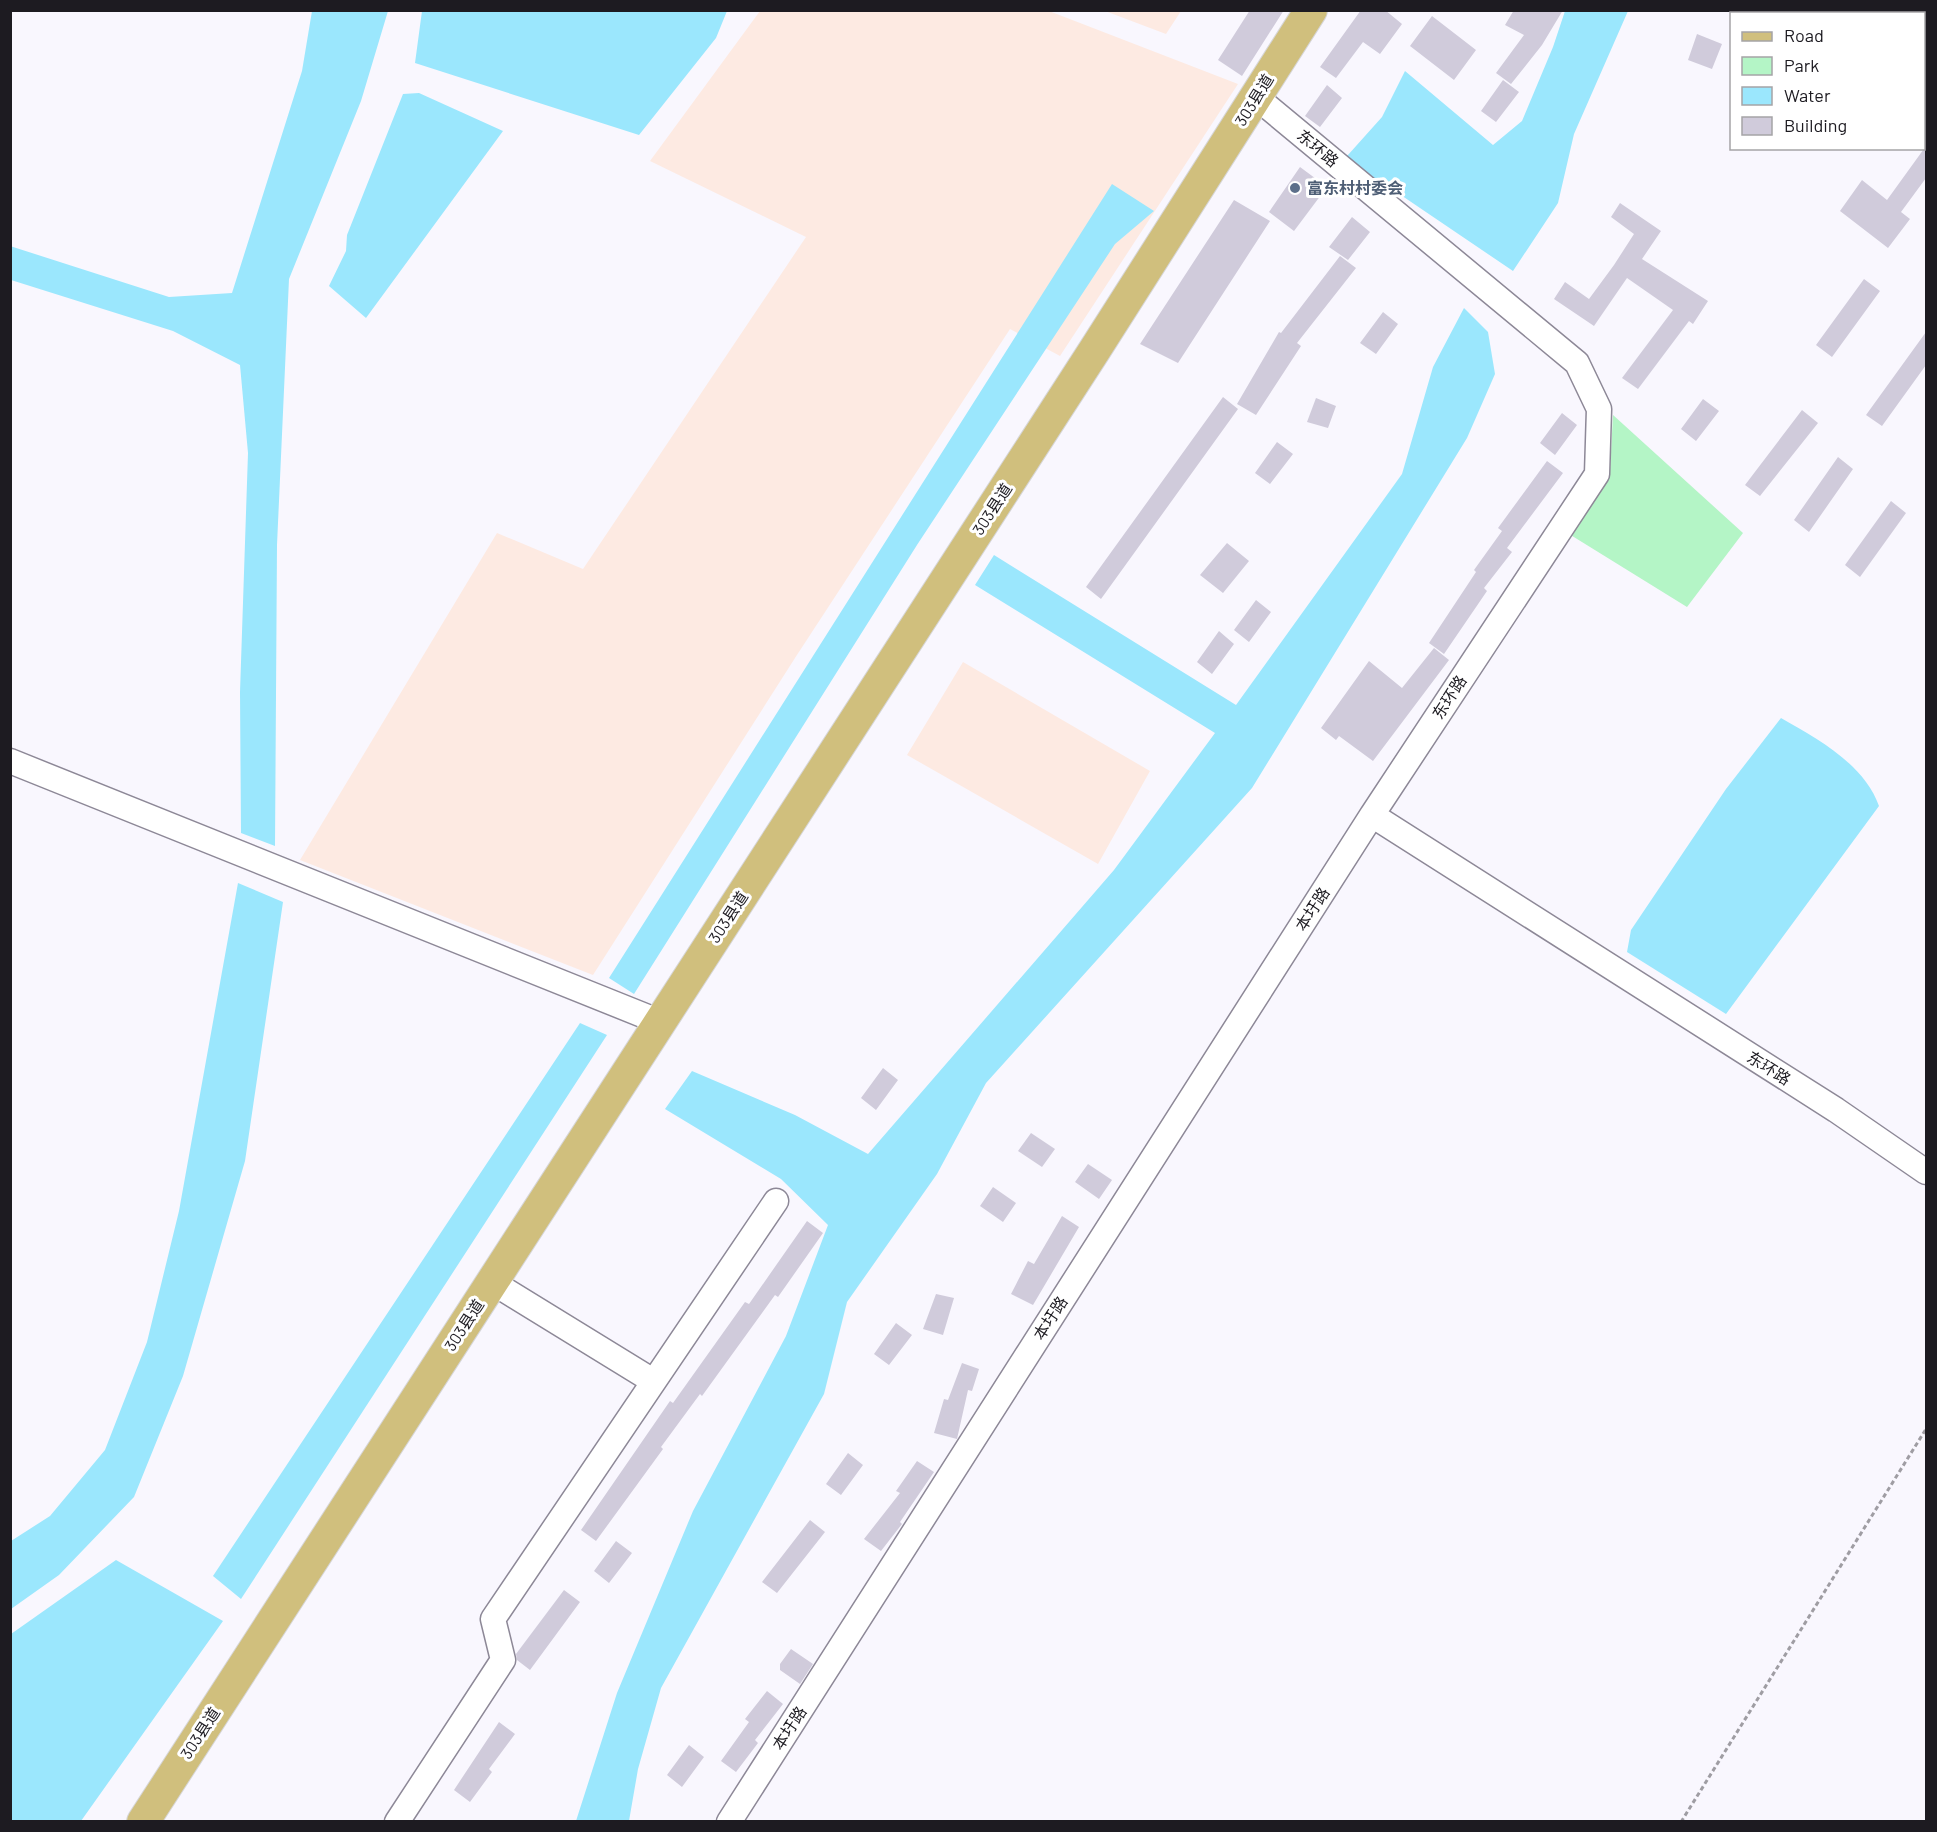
<svg xmlns="http://www.w3.org/2000/svg" width="1937" height="1832" font-family="Barlow,'Noto Sans SC',sans-serif">
	<style>
		.industrial { fill: #fdeae2 }
		.green { fill: #b4f5c6 }
		.water { fill: #9be7fd }
		.building { fill: #d0cbdb }
		.lines { fill: none; stroke-linecap: round; stroke-linejoin: round }
		.minor-casing { stroke: #8d8897; stroke-width: 27 }
		.major-casing { stroke: #d6d6d7; stroke-width: 34 }
		.path { stroke: #9f9da3; stroke-width: 3; stroke-dasharray: 4.5 3; stroke-linecap: butt }
		.minor { stroke: #fff; stroke-width: 24 }
		.major { stroke: #d0bf7d; stroke-width: 32 }
		.service-dot { fill: #5c6f8a; stroke: #fff; stroke-width: 2 }
		.labels { text-anchor: middle; stroke-width: 6; stroke-linejoin: round; paint-order: stroke }
		.street-label { font-size: 16px; fill: #1d1b21; stroke: #fff }
		.service-label { font-size: 16px; font-weight: bold; fill: #4e5e75; stroke: #fff; text-anchor: start }
	</style>
	<rect width="100%" height="100%" fill="#f9f7fe"/>
	<path class="industrial" d="M760 11H1049L1238 84 1060 356 1010 329 795 658 593 975 300 860 497 533 583 569 806 237 650 161Z
		M1105 11 1181 10V11L1166 34Z
		M963 662 1150 771 1098 864 907 755Z"/>
	<path class="green" d="M1613 415 1743 533 1687 607 1569 534 1610 471Z"/>
	<path class="water" d="M312 11H388L361 101 289 279 277 545 275 846 241 833 240 692 248 453 240 365 173 331 11 280 10 246 169 297 232 293 302 71Z
		M422 11V10L727 11 716 38 639 135 415 63Z
		M1565 11H1628L1574 134 1558 203 1513 271 1389 187 1339 165 1382 117 1405 71 1493 145 1522 121 1553 47Z
		M419 93 503 131 366 318 329 286 346 251 347 235 403 94Z
		M1112 184 1154 211 1115 244 917 545 634 994 609 978Z
		M1464 308 1488 332 1495 374 1467 438 1252 788 986 1083 937 1174 847 1302 824 1394 661 1688 638 1769 629 1821H576L617 1693 693 1511 786 1336 828 1225 781 1179 665 1109 692 1071 795 1115 868 1154 1114 870 1215 733 975 585 994 555 1236 705 1402 474 1433 367Z
		M1781 718C1818 739 1864 764 1879 806L1726 1014 1627 952 1631 930 1726 789Z
		M238 883 283 902 245 1161 183 1376 134 1497 59 1575 11 1609V1541L50 1516 105 1450 147 1342 179 1211Z
		M580 1023 607 1035 241 1599 213 1576Z
		M116 1560 223 1621 81 1821H11V1634Z"/>
	<path class="building" d="M1250 10H1284L1242 76 1218 60Z
		M1361 10H1385L1402 24 1380 54 1363 42 1336 78 1320 67Z
		M1514 10H1563L1542 45 1511 84 1496 73 1524 35 1505 25Z
		M1432 16 1476 50 1454 80 1410 46Z
		M1697 34 1722 44 1712 69 1688 60Z
		M1503 80 1519 92 1496 122 1481 111Z
		M1327 85 1342 98 1320 127 1305 116Z
		M1926 146V178L1901 212 1910 219 1888 248 1840 211 1862 180 1887 200Z
		M1300 167 1327 187 1294 231 1269 212Z
		M1234 200 1270 221 1178 363 1140 344Z
		M1620 203 1661 231 1642 259 1708 301 1693 324 1689 321 1638 389 1622 378 1673 310 1627 278 1594 326 1554 299 1565 282 1589 299 1614 265 1634 234 1611 217Z
		M1352 217 1370 232 1348 260 1329 247Z
		M1340 256 1356 268 1297 343 1301 346 1256 415 1237 404 1279 332 1281 333Z
		M1864 279 1880 291 1832 357 1816 345Z
		M1383 312 1398 324 1376 354 1360 343Z
		M1926 332V365L1882 426 1866 415Z
		M1223 397 1238 409 1101 599 1086 587Z
		M1316 398 1336 406 1328 428 1307 422Z
		M1703 399 1719 411 1696 441 1681 429Z
		M1802 410 1818 423 1760 496 1745 485Z
		M1562 413 1577 425 1555 455 1540 443Z
		M1277 442 1293 454 1270 484 1255 473Z
		M1838 457 1853 469 1809 532 1794 520Z
		M1547 461 1563 473 1507 548 1512 552 1484 588 1487 591 1444 654 1429 643 1476 572 1474 570 1502 531 1498 528Z
		M1891 501 1906 513 1860 577 1845 565Z
		M1227 543 1249 561 1223 593 1200 575Z
		M1256 600 1271 612 1249 642 1234 630Z
		M1219 631 1234 644 1212 674 1197 662Z
		M1434 648 1449 660 1373 761 1339 736 1336 740 1321 728 1369 661 1402 688Z
		M883 1068 898 1080 876 1110 861 1098Z
		M1031 1133 1055 1149 1042 1167 1018 1151Z
		M1088 1164 1112 1180 1099 1199 1075 1182Z
		M993 1187 1016 1203 1003 1222 980 1206Z
		M1062 1216 1079 1227 1033 1305 1011 1294 1028 1261 1034 1264Z
		M807 1221 823 1233 778 1297 775 1295 702 1396 700 1394 661 1447 663 1449 596 1541 581 1530 670 1401 673 1403 745 1302 749 1304Z
		M936 1294 954 1298 943 1335 923 1329Z
		M896 1323 912 1335 889 1365 874 1354Z
		M962 1363 979 1369 972 1391 968 1390 957 1439 934 1433 944 1399 948 1400Z
		M848 1453 863 1465 841 1495 826 1484Z
		M917 1461 934 1472 900 1522 902 1524 881 1551 864 1539 900 1493 896 1491Z
		M810 1520 825 1532 777 1593 762 1582Z
		M616 1541 632 1553 609 1583 594 1571Z
		M564 1590 580 1602 530 1670 517 1660 516 1654Z
		M791 1649 813 1664 800 1684 780 1670V1664Z
		M767 1691 783 1704 755 1740 758 1743 736 1772 721 1761 749 1722 745 1719Z
		M499 1722 515 1734 489 1769 492 1772 470 1802 454 1790Z
		M689 1745 704 1757 682 1787 667 1775Z"/>
	<g class="lines">
		<defs>
			<path id="minor" d="M1256 97 1577 363 1599 409 1597 474 1372 815 1836 1110 1926 1172
				M10 761 660 1022
				M492 1282 653 1381
				M397 1822 503 1660 493 1619 776 1201
				M729 1822 1372 815"/>
			<path id="major" d="M143 1822 1094 351 1311 10"/>
		</defs>
		<use href="#minor" class="minor-casing"/>
		<use href="#major" class="major-casing"/>
		<path class="path" d="M1681 1822 1926 1429"/>
		<use href="#minor" class="minor"/>
		<use href="#major" class="major"/>
	</g>
	<circle class="service-dot" cx="1295" cy="188" r="6"/>
	<g class="labels">
		<g class="street-label">
			<text transform="translate(1254 100) rotate(-58)" y="6">303县道</text>
			<text transform="translate(1318 148) rotate(40)" y="6">东环路</text>
			<text transform="translate(992 509) rotate(-57)" y="6">303县道</text>
			<text transform="translate(1449 697) rotate(-57)" y="6">东环路</text>
			<text transform="translate(1312 909) rotate(-57)" y="6">本圩路</text>
			<text transform="translate(728 917) rotate(-57)" y="6">303县道</text>
			<text transform="translate(1769 1068) rotate(32)" y="6">东环路</text>
			<text transform="translate(1050 1318) rotate(-57)" y="6">本圩路</text>
			<text transform="translate(464 1325) rotate(-57)" y="6">303县道</text>
			<text transform="translate(789 1728) rotate(-57)" y="6">本圩路</text>
			<text transform="translate(200 1733) rotate(-57)" y="6">303县道</text>
		</g>
		<g class="service-label">
			<text x="1307" y="194">富东村村委会</text>
		</g>
	</g>
	<rect width="1937" height="1832" fill="none" stroke="#1d1b21" stroke-width="24"/>
	<rect x="1730" y="12" width="195" height="138" fill="#ffffff" stroke="#a5a4a6" stroke-width="1.5"/>
	<rect x="1742" y="32" width="30" height="9" fill="#d0bf7d" stroke="#a5a4a6" stroke-width="1.5"/>
	<text x="1784" y="42" font-size="18" fill="#1d1b21">Road</text>
	<rect x="1742" y="57" width="30" height="18" fill="#b4f5c6" stroke="#a5a4a6" stroke-width="1.5"/>
	<text x="1784" y="72" font-size="18" fill="#1d1b21">Park</text>
	<rect x="1742" y="87" width="30" height="18" fill="#9be7fd" stroke="#a5a4a6" stroke-width="1.5"/>
	<text x="1784" y="102" font-size="18" fill="#1d1b21">Water</text>
	<rect x="1742" y="117" width="30" height="18" fill="#d0cbdb" stroke="#a5a4a6" stroke-width="1.5"/>
	<text x="1784" y="132" font-size="18" fill="#1d1b21">Building</text>
</svg>
